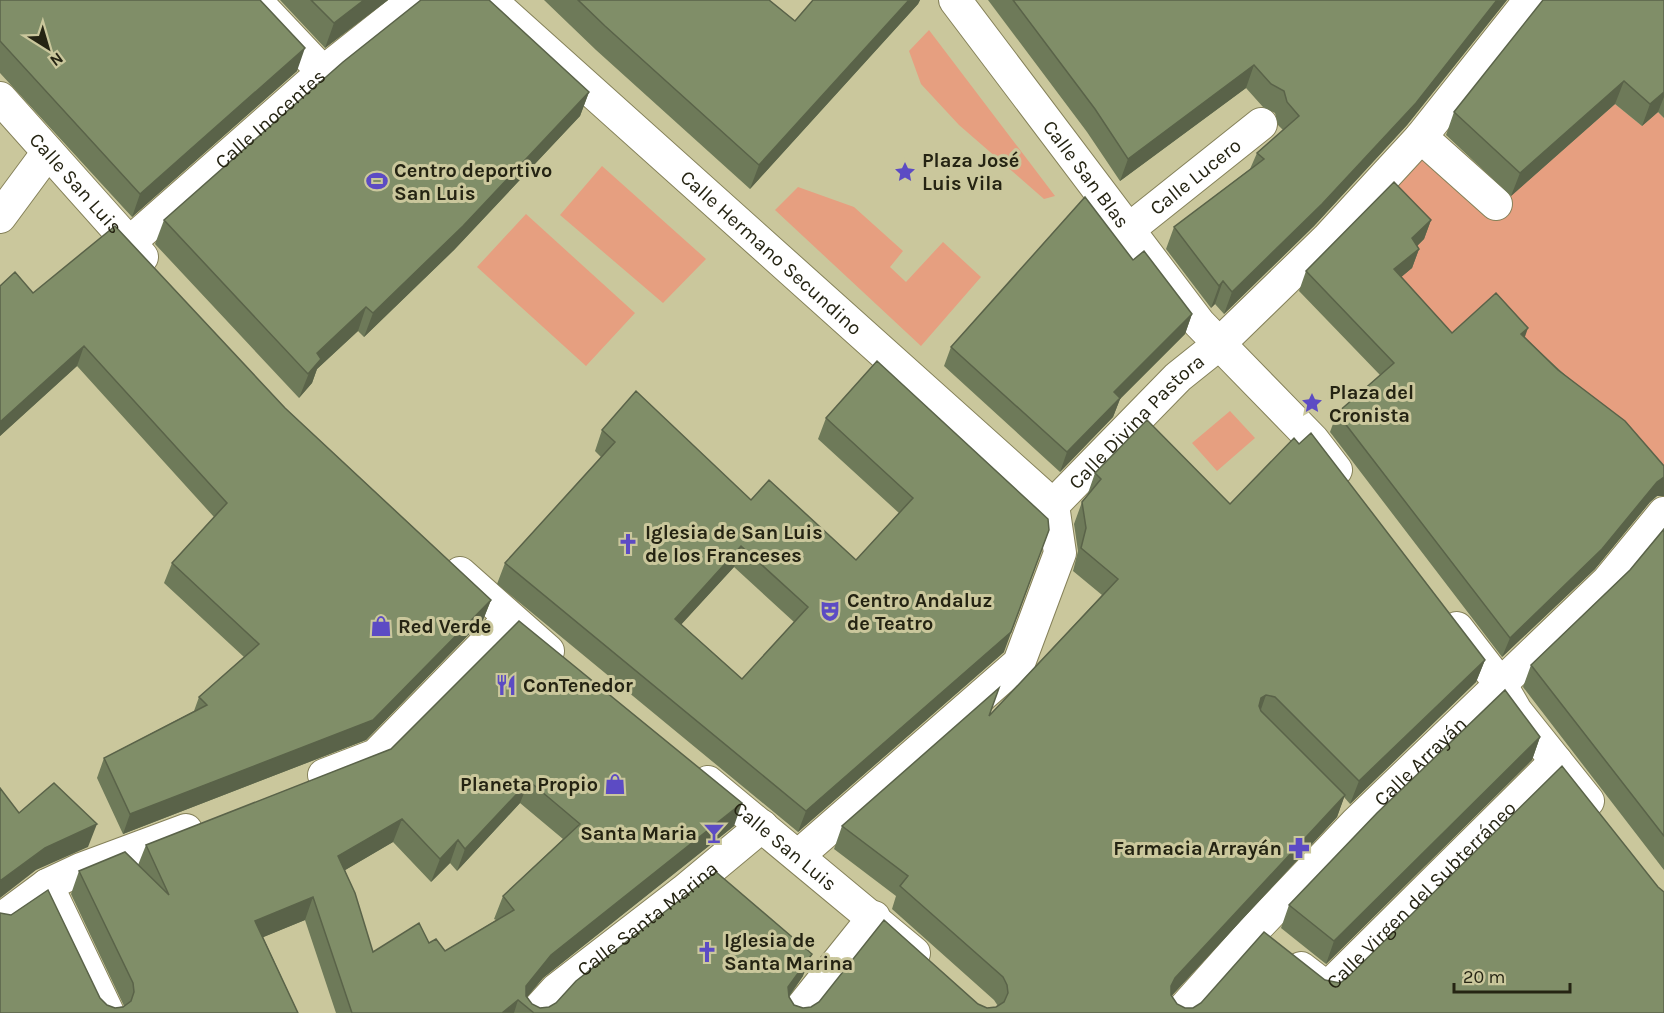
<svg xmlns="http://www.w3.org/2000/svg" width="1664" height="1013" font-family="Karla,sans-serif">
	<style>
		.green { fill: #e69f80 }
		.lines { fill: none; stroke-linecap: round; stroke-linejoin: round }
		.street-casing { stroke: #858159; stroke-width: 34 }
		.street { stroke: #fff; stroke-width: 32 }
		.wall { fill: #6e7a59; fill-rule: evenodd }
		.shaded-wall { fill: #5a6349 }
		.building { fill: #808e68; stroke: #5a6349; stroke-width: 1.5; fill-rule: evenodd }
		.labels { text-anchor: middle; stroke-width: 6; stroke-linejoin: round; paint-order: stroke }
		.street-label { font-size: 20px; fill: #252413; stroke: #cac79c }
		.poi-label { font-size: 20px; font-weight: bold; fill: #252413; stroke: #cac79c; text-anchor: start }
	</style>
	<rect width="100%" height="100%" fill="#cac79c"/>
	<path class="green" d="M929 30 1055 196 1044 199 959 125 921 84 909 51Z
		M1615 104 1642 126 1658 112 1664 118V493L1445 431 1358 222 1423 147 1504 202Z
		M602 166 706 259 663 303 560 215Z
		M798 187 854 207 903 251 890 267 906 282 943 242 981 277 921 346 775 210Z
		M526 214 635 313 586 366 477 267Z
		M1230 411 1255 438 1217 471 1192 443Z"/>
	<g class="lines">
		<defs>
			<g id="street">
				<path d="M255 0 323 72"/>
				<path id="s1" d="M490 0 1053 505"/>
				<path id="s2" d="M955 0 1199 323 1313 440 1336 470"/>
				<path id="s3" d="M0 98 142 257"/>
				<path d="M1421 137 1496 204"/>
				<path d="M0 217 48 152"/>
				<path id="s4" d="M1128 230 1261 124"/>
				<path id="s5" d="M129 243 323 72 414 0"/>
				<path id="s6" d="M1053 505 1178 377 1218 345 1327 239 1421 137 1530 0"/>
				<path d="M460 573 548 651"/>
				<path d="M1457 628 1501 685 1516 711 1588 801"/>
				<path d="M324 775 376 755 509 619"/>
				<path id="s7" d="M708 782 914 953"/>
				<path d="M799 855 1019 663 1060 553 1053 505"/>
				<path d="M47 885 108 1013"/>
				<path d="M0 920 47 885 81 869 186 830"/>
				<path id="s8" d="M1301 968 1327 988 1556 761"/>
				<path id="s9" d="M535 1013 556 990 684 891 762 826"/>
				<path d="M797 1013 874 917"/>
				<path id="s10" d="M1180 1013 1254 930 1356 823 1608 581 1664 513"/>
			</g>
		</defs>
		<use href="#street" class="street-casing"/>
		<use href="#street" class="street"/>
	</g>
	<path class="wall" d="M0 0 297 71 132 217 0 73Z
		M280 0H388L325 48Z
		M544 0H769L795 21 813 0H920L918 4 750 189 596 50Z
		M988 0H1507L1407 125 1314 226 1224 314 1215 304 1211 308 1166 249 1174 227 1250 169 1257 153 1283 130 1278 125 1275 113 1263 107 1246 88 1120 181 1087 132Z
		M1664 0V118L1658 112 1642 126 1615 104 1511 196 1446 135 1454 112Z
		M589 92 580 116 454 250 364 337 358 331 317 369 312 383 299 398 155 244 164 220Z
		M1431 220 1424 239 1417 246 1419 249 1412 268 1401 277 1452 333 1525 338 1664 466V496H1657L1650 502 1595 569 1502 657 1330 432 1337 413 1380 375 1299 291 1306 271Z
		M1133 260 1192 314 1185 334 1120 399 1113 417 1060 472 944 366 951 347Z
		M0 286 33 293 285 408 491 600 483 620 366 740 123 834 97 778 104 758 194 711 199 697 244 657 164 583 172 563 214 517 77 366 0 436Z
		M877 361 1004 652 798 832 497 584 505 563 601 457 595 451 602 430 751 500 856 560 899 513 818 439 826 418ZM734 567 794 622 742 679 681 624Z
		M1095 473 1230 504 1485 660 1476 682 1350 804 1344 797 1337 817 1171 996 1177 1004 1185 1008H1193L1325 980 1340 983 1664 1013H336L305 920 263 937 298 1013H0L100 998 107 1005 115 1008 124 1006 71 894 79 871 138 865 146 845 391 749 734 826 543 978 527 997 532 1004 540 1008 803 976 789 997 794 1005 803 1008 978 1004 987 1008 996 1007 998 1006 994 1000 892 909 896 896 834 849 842 826 990 715 1102 595 1073 571 1078 551 1074 524 1082 502 1087 496ZM520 803 563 839 503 896 494 919 496 920 445 951 429 943 373 952 345 870 393 842 431 882 450 863 457 871Z
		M1664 529V870L1523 687 1531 665 1630 570Z
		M1540 737 1532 760 1326 964 1281 928 1289 905Z"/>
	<path class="shaded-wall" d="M364 0H388L325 48 334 23Z
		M909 0H920L918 4 750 189 759 165Z
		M1497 0H1507L1407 125 1314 226 1224 314 1232 292Z
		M305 48 297 71 132 217 140 194Z
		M1254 65 1246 88 1120 181 1128 159Z
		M1624 81 1615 104 1511 196 1520 173Z
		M589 92 580 116 454 250 364 337 373 313Z
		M1664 92V97L1658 112 1642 126 1650 104Z
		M1431 220 1424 239 1405 258 1412 238Z
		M1419 249 1412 268 1387 289 1394 269Z
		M1223 281 1215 304 1211 308 1219 286Z
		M366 307 358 331 317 369 312 383 299 398 317 353Z
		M1192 314 1185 334 1120 399 1113 417 1060 472 1067 452 1114 392Z
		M1528 328 1521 348V334Z
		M84 346 77 366 0 436V422Z
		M1664 477V496H1657L1650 502 1595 569 1502 657 1510 638 1657 482Z
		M1049 530 1004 652 798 832 806 811Z
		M741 546 734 567 668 639 675 619Z
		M491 600 483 620 366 740 123 834 130 814Z
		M1485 660 1476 682 1350 804 1359 781Z
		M1266 695 1258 718 1253 721 1261 698Z
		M1540 737 1532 760 1326 964 1334 941Z
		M529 781 520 803 457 871 465 849Z
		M1345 795 1337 817 1167 1001 1171 986 1175 978Z
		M742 803 734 826 543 978 522 1003 526 986 551 955Z
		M402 819 393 842 330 879 338 856Z
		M97 824 88 847 36 870 0 898V881L45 848Z
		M458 840 450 863 431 882 440 859Z
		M313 897 305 920 247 944 255 921Z
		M812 954 803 976 779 1010 788 987Z
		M518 1000 514 1013H502Z"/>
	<path class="building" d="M0 0H260L305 48 140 194 0 41Z
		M311 0H364L334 23Z
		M421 0H489L589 92 463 226 373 313 366 307 317 353 321 359 308 374 164 220 343 62Z
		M578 0H769L795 21 813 0H909L759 165 605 26Z
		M1013 0H1497L1416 103 1322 204 1232 292 1223 281 1219 286 1174 227 1264 159 1257 153 1299 116 1287 102 1284 91 1271 84 1254 65 1128 159 1095 109Z
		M1543 0H1664V92L1650 104 1624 81 1520 173 1454 112Z
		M1394 182 1431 220 1412 238 1419 249 1394 269 1452 333 1496 293 1528 328 1521 334 1558 370 1625 421 1664 466V477L1657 482 1602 549 1510 638 1337 413 1394 363 1306 271Z
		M1085 197 1133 260 1144 251 1192 314 1114 392 1120 398 1067 452 951 347Z
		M115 226 285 408 491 600 373 720 130 814 104 758 207 705 199 697 259 644 172 563 227 503 84 346 0 422V286L15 272 33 293Z
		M877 361 1048 519 1049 530 1011 632 806 811 505 563 615 442 602 430 636 391 751 500 769 480 856 560 913 498 826 418ZM741 546 808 607 742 679 675 619Z
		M1147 420 1230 504 1294 438 1299 444 1311 433 1485 660 1359 781 1275 697 1266 695 1261 698 1259 706 1261 711 1345 795 1175 978 1171 986V995L1177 1004 1185 1008H1193L1201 1003 1264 932 1325 980 1340 983 1347 978 1562 766 1658 887 1664 892V1013H534L518 1000 502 1013H352L313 897 255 921 298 1013H0V913L11 915 48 890 100 998 107 1005 115 1008 123 1007 131 1001 134 992 133 983 79 871 125 852 169 895 146 845 391 749 519 621 742 803 551 955 526 986V996L532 1004 540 1008 549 1007 556 1003 576 981 716 872 812 954 788 987 789 997 794 1005 803 1008 811 1007 819 1002 884 920 978 1004 987 1008 996 1007 1004 1002 1008 993 1007 985 1003 977 900 886 908 876 842 826 999 688 989 716 1118 579 1081 548 1086 528 1082 502 1101 479 1095 473ZM529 781 580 824 503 896 514 910 445 951 436 939 429 943 419 923 373 952 355 893 338 856 402 819 440 859 458 840 465 849Z
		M1664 529V836L1531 665 1630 570Z
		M1505 690 1540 737 1334 941 1289 905 1377 813Z
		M54 783 97 824 45 848 0 881V788L19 813Z"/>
	<defs>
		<symbol id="sight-bare" viewBox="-9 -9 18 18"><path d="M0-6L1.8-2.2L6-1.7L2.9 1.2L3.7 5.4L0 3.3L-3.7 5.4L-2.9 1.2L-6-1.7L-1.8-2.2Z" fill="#5c4bc4" stroke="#cac79c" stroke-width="2.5" paint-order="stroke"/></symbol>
		<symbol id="stadium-bare" viewBox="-9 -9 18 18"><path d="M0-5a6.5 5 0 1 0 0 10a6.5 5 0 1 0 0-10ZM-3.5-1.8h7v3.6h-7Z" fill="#5c4bc4" stroke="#cac79c" stroke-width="2.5" paint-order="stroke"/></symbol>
		<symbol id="church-bare" viewBox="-9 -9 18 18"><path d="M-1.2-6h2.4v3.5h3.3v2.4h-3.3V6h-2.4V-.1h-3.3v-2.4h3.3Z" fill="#5c4bc4" stroke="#cac79c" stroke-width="2.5" paint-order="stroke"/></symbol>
		<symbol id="theatre-bare" viewBox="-9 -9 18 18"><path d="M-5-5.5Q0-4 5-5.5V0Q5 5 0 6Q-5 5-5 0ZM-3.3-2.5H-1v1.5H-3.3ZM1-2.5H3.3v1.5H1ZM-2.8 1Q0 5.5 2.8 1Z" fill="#5c4bc4" stroke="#cac79c" stroke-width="2.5" paint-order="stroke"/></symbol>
		<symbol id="shop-bare" viewBox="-9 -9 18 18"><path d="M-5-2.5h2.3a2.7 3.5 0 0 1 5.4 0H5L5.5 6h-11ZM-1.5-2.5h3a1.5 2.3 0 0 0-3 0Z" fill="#5c4bc4" stroke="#cac79c" stroke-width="2.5" paint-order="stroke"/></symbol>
		<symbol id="restaurant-bare" viewBox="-9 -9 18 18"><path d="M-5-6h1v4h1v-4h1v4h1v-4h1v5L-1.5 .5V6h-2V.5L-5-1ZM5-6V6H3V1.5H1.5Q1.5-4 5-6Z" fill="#5c4bc4" stroke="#cac79c" stroke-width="2.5" paint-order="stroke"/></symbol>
		<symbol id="bar-bare" viewBox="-9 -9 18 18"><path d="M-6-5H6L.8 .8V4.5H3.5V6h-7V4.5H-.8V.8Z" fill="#5c4bc4" stroke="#cac79c" stroke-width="2.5" paint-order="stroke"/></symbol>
		<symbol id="pharmacy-bare" viewBox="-9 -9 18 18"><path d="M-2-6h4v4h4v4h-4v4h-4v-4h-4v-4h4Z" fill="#5c4bc4" stroke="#cac79c" stroke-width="2.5" paint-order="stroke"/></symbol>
	</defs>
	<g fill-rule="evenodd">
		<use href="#sight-bare" x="890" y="157" width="30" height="30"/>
		<use href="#stadium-bare" x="362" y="166" width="30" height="30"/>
		<use href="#sight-bare" x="1297" y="388" width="30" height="30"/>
		<use href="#church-bare" x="613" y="529" width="30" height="30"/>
		<use href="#theatre-bare" x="815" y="596" width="30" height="30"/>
		<use href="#shop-bare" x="366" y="611" width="30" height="30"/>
		<use href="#restaurant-bare" x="491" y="670" width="30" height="30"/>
		<use href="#shop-bare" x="600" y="769" width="30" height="30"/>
		<use href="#bar-bare" x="699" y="818" width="30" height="30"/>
		<use href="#pharmacy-bare" x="1284" y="833" width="30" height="30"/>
		<use href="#church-bare" x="692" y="937" width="30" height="30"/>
	</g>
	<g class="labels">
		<g class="street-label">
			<text dy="7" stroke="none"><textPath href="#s5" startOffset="188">Calle Inocentes</textPath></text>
			<text dy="7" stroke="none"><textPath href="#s2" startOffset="218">Calle San Blas</textPath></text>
			<text dy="7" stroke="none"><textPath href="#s4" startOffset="86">Calle Lucero</textPath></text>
			<text dy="7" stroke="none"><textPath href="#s3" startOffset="114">Calle San Luis</textPath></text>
			<text dy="7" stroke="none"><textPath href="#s1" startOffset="378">Calle Hermano Secundino</textPath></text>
			<text dy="7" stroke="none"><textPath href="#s6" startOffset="118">Calle Divina Pastora</textPath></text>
			<text dy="7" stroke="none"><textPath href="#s10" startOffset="348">Calle Arrayán</textPath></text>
			<text dy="7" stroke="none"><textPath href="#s7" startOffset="100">Calle San Luis</textPath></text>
			<text dy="7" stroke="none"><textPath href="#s8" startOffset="165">Calle Virgen del Subterráneo</textPath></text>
			<text dy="7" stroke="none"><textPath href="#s9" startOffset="147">Calle Santa Marina</textPath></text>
		</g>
		<g class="poi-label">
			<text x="922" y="167">Plaza José<tspan x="922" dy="23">Luis Vila</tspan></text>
			<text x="394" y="177">Centro deportivo<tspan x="394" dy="23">San Luis</tspan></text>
			<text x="1329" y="399">Plaza del<tspan x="1329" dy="23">Cronista</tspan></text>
			<text x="645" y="539">Iglesia de San Luis<tspan x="645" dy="23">de los Franceses</tspan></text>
			<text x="847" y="607">Centro Andaluz<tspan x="847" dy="23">de Teatro</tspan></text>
			<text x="398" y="633">Red Verde</text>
			<text x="523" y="692">ConTenedor</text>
			<text x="598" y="791" text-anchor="end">Planeta Propio</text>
			<text x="697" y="840" text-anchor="end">Santa Maria</text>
			<text x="1282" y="855" text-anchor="end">Farmacia Arrayán</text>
			<text x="724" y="947">Iglesia de<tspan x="724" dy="23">Santa Marina</tspan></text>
		</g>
	</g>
	<g transform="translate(48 48) rotate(143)" stroke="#cac79c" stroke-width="4.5" paint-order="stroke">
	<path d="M0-4.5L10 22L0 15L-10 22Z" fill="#252413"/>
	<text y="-9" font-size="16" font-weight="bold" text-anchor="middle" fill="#252413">N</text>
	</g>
	<path d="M1454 983v9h116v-9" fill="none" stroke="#252413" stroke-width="3"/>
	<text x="1463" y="983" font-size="18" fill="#252413" stroke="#cac79c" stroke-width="4.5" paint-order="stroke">20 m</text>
</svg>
